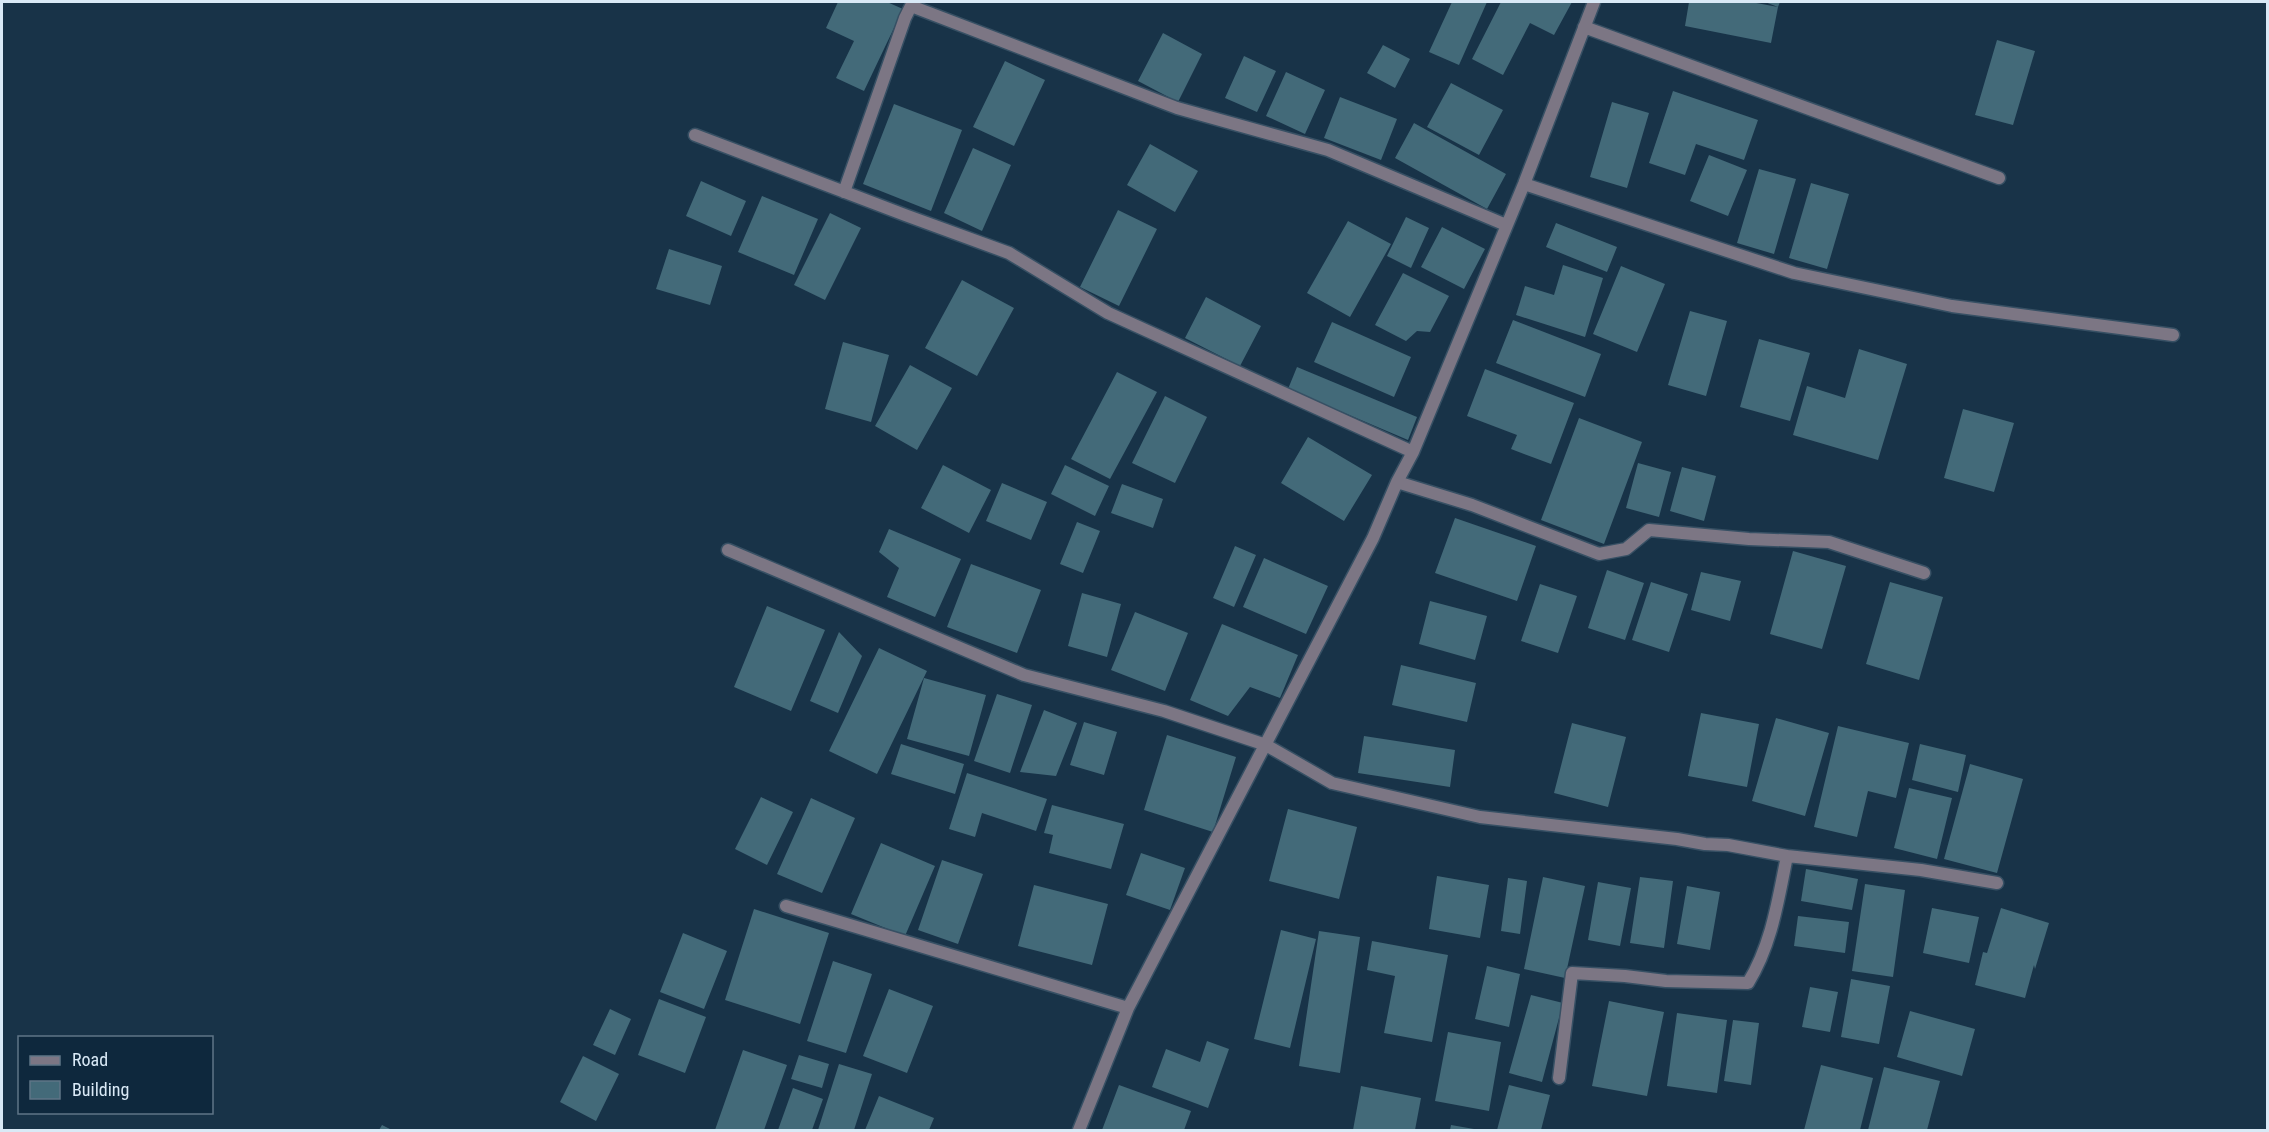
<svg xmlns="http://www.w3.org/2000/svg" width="2269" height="1132" font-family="'Roboto Condensed',sans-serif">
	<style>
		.building { fill: #436a79 }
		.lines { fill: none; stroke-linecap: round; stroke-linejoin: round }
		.street-casing { stroke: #375064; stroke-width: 15 }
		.street { stroke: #7c7684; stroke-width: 12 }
	</style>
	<rect width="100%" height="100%" fill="#183348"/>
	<path class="building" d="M838 2H887L903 9 864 91 836 78 854 41 826 28Z
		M1452 2H1487L1459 65 1429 52Z
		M1501 2H1572L1554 35 1530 23 1503 75 1472 59Z
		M1689 2H1751L1778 7 1771 43 1685 26Z
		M1765 2H1780L1778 7Z
		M1163 33 1202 54 1178 102 1138 81Z
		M1997 40 2035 51 2013 125 1975 115Z
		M1383 45 1410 59 1395 88 1367 73Z
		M1244 56 1276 71 1257 112 1225 98Z
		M1005 61 1045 80 1014 146 973 127Z
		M1286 72 1325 90 1305 134 1266 116Z
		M1451 83 1503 110 1479 155 1427 127Z
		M1673 91 1758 120 1744 160 1696 144 1685 175 1649 163Z
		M1340 97 1397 119 1381 160 1324 138Z
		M1612 102 1649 113 1627 188 1590 177Z
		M894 104 962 130 931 211 863 184Z
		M1414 123 1506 174 1487 209 1395 158Z
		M1150 144 1198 171 1175 212 1127 185Z
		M973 148 1011 165 982 231 944 213Z
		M1709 155 1747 170 1728 216 1690 201Z
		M1759 169 1796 179 1774 254 1737 243Z
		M701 181 746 201 731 236 686 216Z
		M1811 183 1849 194 1827 269 1789 258Z
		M762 196 818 219 794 275 738 252Z
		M1118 210 1157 229 1119 306 1080 287Z
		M830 213 861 228 825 300 794 285Z
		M1406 217 1429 228 1411 268 1387 256Z
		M1348 221 1391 244 1350 317 1307 293Z
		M1556 223 1617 247 1607 272 1546 247Z
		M1442 227 1485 249 1464 289 1421 267Z
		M669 249 722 266 710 305 656 289Z
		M1563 265 1603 278 1585 337 1516 315 1525 286 1554 295Z
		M1621 266 1665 284 1637 352 1593 334Z
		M1403 273 1449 296 1430 332 1417 331 1406 341 1375 325Z
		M962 280 1014 308 977 376 925 348Z
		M1206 297 1261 326 1240 366 1185 338Z
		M1690 311 1727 321 1706 396 1668 385Z
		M1513 320 1601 354 1585 397 1496 363Z
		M1332 322 1411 357 1394 397 1314 362Z
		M1759 339 1810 353 1790 421 1740 407Z
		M843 342 889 355 871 422 825 409Z
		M1859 349 1907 364 1878 460 1793 435 1807 386 1845 398Z
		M910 365 952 388 917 450 875 426Z
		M1297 367 1417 417 1408 440 1288 389Z
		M1485 369 1574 403 1551 464 1511 449 1517 435 1467 416Z
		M1117 372 1157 392 1110 479 1071 459Z
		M1165 396 1207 417 1175 483 1132 463Z
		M1963 409 2014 423 1994 492 1944 478Z
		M1579 418 1642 442 1604 544 1541 520Z
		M1308 437 1372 475 1344 521 1281 483Z
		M1638 463 1671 472 1659 517 1626 508Z
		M943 465 991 490 969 533 921 508Z
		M1065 465 1109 486 1095 516 1051 494Z
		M1682 467 1716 476 1704 521 1670 511Z
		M1002 483 1047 502 1031 540 986 521Z
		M1122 484 1163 499 1153 528 1111 513Z
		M1455 518 1536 546 1517 601 1435 573Z
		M1077 522 1100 531 1083 573 1060 564Z
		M889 529 961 559 935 617 887 597 899 568 879 552Z
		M1235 546 1256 555 1234 607 1213 598Z
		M1793 551 1846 566 1822 649 1770 634Z
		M1264 558 1328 586 1306 634 1243 607Z
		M971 564 1041 590 1017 653 947 627Z
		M1607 570 1644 583 1625 640 1588 628Z
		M1701 572 1741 581 1730 621 1691 610Z
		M1651 582 1688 594 1669 652 1632 640Z
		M1890 582 1943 597 1919 680 1866 664Z
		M1540 584 1577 596 1558 653 1521 641Z
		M1082 593 1121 604 1107 657 1068 646Z
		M1430 601 1487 616 1475 660 1419 644Z
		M767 606 825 630 791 711 734 687Z
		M1135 612 1188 633 1165 691 1111 670Z
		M1222 624 1298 655 1280 698 1250 687 1228 716 1190 700Z
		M839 632 862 656 838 713 810 701Z
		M879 648 927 671 877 774 829 751Z
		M1401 665 1476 683 1467 722 1392 705Z
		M924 678 986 695 969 756 907 739Z
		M997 694 1032 705 1010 773 974 761Z
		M1044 710 1077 723 1056 776 1020 772Z
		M1701 713 1759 724 1747 787 1688 776Z
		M1776 718 1829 733 1805 816 1752 801Z
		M1084 722 1117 732 1104 775 1070 765Z
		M1572 723 1626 737 1608 807 1554 793Z
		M1838 726 1909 743 1896 798 1868 791 1857 837 1814 827Z
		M1167 735 1236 757 1213 832 1144 810Z
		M1364 736 1455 750 1450 787 1358 773Z
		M901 744 964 764 955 794 891 774Z
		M1920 744 1966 755 1958 792 1912 780Z
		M1970 764 2023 779 1997 873 1944 859Z
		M967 773 1047 799 1036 831 982 813 975 837 949 829Z
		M1909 788 1952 798 1937 859 1894 848Z
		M761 797 793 812 767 865 735 849Z
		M811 798 855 818 822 893 777 874Z
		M1052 805 1124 824 1111 869 1049 853 1053 835 1044 833Z
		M1288 809 1357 827 1339 899 1269 881Z
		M881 843 935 866 905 936 851 914Z
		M1141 853 1185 868 1170 910 1126 895Z
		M942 860 983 874 958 944 918 930Z
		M1806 869 1858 879 1852 910 1801 901Z
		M1437 876 1489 885 1480 938 1429 929Z
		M1543 877 1585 886 1565 978 1524 969Z
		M1640 877 1673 881 1664 948 1630 943Z
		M1508 878 1527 881 1520 934 1501 931Z
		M1598 882 1631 888 1620 946 1588 940Z
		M1865 884 1905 890 1893 977 1852 971Z
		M1034 885 1108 904 1092 965 1018 946Z
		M1687 886 1720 892 1710 950 1677 944Z
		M1932 908 1979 917 1969 963 1923 953Z
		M2001 908 2049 923 2035 969 2034 965 2025 998 1975 985 1983 952 1987 953Z
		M754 909 829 933 800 1024 725 1000Z
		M1798 916 1849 922 1845 953 1794 946Z
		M1281 930 1316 939 1290 1048 1254 1039Z
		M1319 931 1360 937 1340 1073 1299 1066Z
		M683 933 727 951 704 1009 660 992Z
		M1372 941 1448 955 1432 1042 1384 1033 1395 976 1367 970Z
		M833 961 872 974 846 1053 807 1041Z
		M1487 966 1520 974 1509 1027 1475 1019Z
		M1851 979 1890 986 1879 1044 1841 1037Z
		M1810 987 1838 992 1830 1032 1802 1027Z
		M889 989 933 1006 907 1073 863 1056Z
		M1531 995 1563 1003 1542 1082 1509 1073Z
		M659 999 706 1017 685 1073 638 1055Z
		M1609 1001 1664 1012 1647 1096 1592 1086Z
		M610 1009 631 1019 615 1055 593 1045Z
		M1910 1011 1975 1029 1962 1076 1897 1057Z
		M1677 1013 1727 1020 1717 1093 1667 1086Z
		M1733 1020 1759 1023 1751 1085 1724 1081Z
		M1448 1032 1501 1042 1489 1111 1435 1101Z
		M1207 1041 1229 1049 1208 1108 1152 1087 1166 1049 1200 1062Z
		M743 1050 787 1065 764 1130H715Z
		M799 1055 829 1064 822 1088 791 1079Z
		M583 1056 619 1074 596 1121 560 1102Z
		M839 1064 872 1074 854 1130H818Z
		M1821 1065 1873 1078 1860 1130H1804Z
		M1884 1067 1940 1081 1927 1130H1868Z
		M1119 1085 1191 1111 1184 1130H1102Z
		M1509 1085 1550 1095 1541 1130H1497Z
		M1361 1086 1421 1098 1415 1130H1353Z
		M793 1088 823 1099 812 1130H778Z
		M879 1096 934 1118 929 1130H865Z
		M382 1125 392 1130H379Z
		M1451 1125 1474 1129V1130H1450Z"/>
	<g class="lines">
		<defs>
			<path id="street" d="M1584 27 1999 178
				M695 135 905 215 1009 253 1108 313 1413 452
				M1524 184 1794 273 1952 306 2173 335
				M844 192 905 18 911 6 1177 108 1328 150 1506 225
				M1397 482 1472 505 1599 554 1626 549 1649 530 1749 539 1829 542 1924 573
				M728 550 1024 675 1164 711 1266 745 1332 783 1480 817 1677 839 1705 844 1728 845 1787 856C1778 900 1772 944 1748 983L1666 981 1625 976 1572 973 1559 1078
				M1787 856 1921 870 1997 883
				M786 906 1128 1008
				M1079 1130 1128 1008 1373 538 1397 482 1413 452 1524 184 1594 2"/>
		</defs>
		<use href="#street" class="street-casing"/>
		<use href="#street" class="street"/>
	</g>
	<rect width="2269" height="1132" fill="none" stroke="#d9e9f6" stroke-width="6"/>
	<rect x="18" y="1036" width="195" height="78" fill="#0e283d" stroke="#5f7587" stroke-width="1.5"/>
	<rect x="30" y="1056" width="30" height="9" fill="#7c7684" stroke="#5f7587" stroke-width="1.5"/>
	<text x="72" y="1066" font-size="18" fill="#d9e9f6">Road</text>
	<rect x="30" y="1081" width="30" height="18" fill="#436a79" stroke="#5f7587" stroke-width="1.5"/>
	<text x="72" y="1096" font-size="18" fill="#d9e9f6">Building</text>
</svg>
